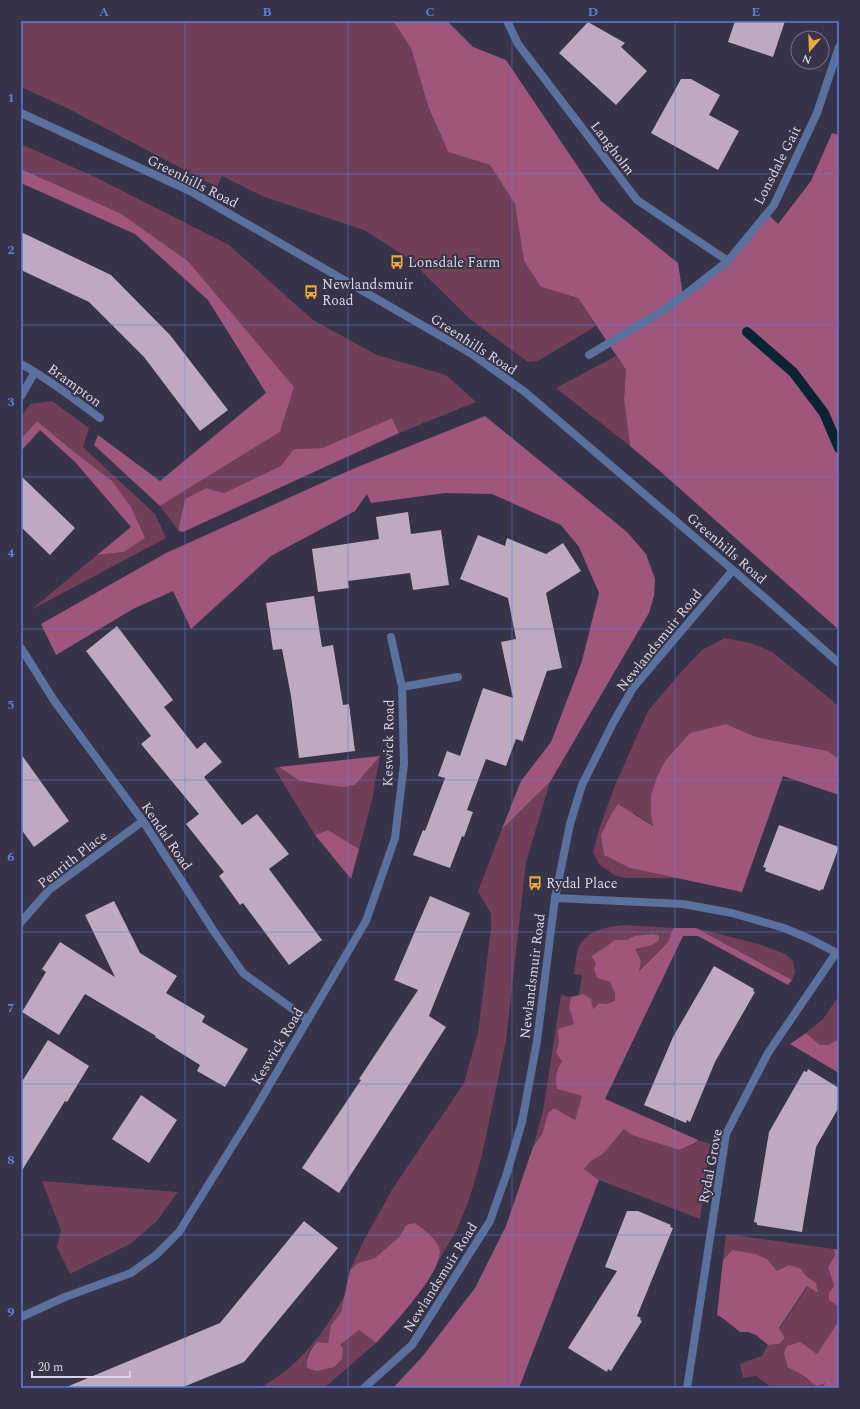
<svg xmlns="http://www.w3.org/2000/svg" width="860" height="1409" font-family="Spectral,serif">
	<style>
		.green { fill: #723f59 }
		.forest { fill: #9f567c }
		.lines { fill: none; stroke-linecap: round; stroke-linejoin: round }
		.stream { stroke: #082332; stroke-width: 10 }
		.building { fill: #bdaac1 }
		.minor { stroke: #5a709d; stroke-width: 8 }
		.tertiary { stroke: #5a709d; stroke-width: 8 }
		.grid { fill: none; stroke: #5e7edc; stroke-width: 1; stroke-opacity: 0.55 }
		.labels { text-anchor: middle; stroke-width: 4; stroke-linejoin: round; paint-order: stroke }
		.street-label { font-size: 14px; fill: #d8d6e4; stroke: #373349 }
		.poi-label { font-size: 14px; fill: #d8d6e4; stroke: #373349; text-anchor: start }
		.neatline { fill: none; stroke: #5e7edc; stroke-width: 1.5 }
		.grid-label { font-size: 13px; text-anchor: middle; font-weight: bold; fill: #5e7edc }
	</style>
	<rect width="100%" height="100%" fill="#373349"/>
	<path class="green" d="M21 21H393L411 48 428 106 448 152 490 165 515 204 524 261 541 287 578 298 596 326 538 361 528 362 470 319 408 258 364 230 262 196 222 176 217 187 67 108 21 87Z
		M21 144 97 178 229 245 313 320 377 355 446 375 476 402 399 433 392 418 322 448 294 449 282 466 224 493 206 488 185 499 179 526V531L160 506 280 432 294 387 188 261 120 213 21 169Z
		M616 356 626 370 624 399 630 446 556 388Z
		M52 401 89 428 83 447 155 514 166 538 31 610 97 555 124 552 145 538 74 452 37 421 21 439V418L30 404Z
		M725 638 751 643 772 652 839 706V759L828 751 756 737 726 724 690 733 651 814 654 826 634 813 630 868 678 878H625L614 875 599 864 593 852 599 830 614 788 648 711 682 671 702 650Z
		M380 756 372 800 359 849 328 830 315 835 274 768 279 767 300 781 355 785Z
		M550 782 526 862 506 1041 482 1155 469 1200 456 1231 439 1260 440 1248 406 1225 400 1236 375 1258 358 1263 350 1270 364 1240 393 1188 464 1083 478 1033 491 928V914L478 891 502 829Z
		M625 925 673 928 668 942 638 971 634 936 627 940H614L607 946 591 956 596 963 594 969 597 978 610 982 615 994V1001L606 1004 599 1003 593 1009 583 994 579 995 582 975 574 974C575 967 576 959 577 952 583 930 606 927 625 925Z
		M696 928 758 944 785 954 793 961 795 972 792 980Z
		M561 995 571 997 569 1007 574 1024 559 1029V1042L556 1053 562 1061 556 1071 557 1089 583 1096 575 1120 554 1108 548 1113 542 1134 533 1147 543 1111Z
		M839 996V1039L828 1045H820L806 1033 823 1019Z
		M624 1129 683 1147 695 1144 698 1140 710 1144 700 1219 599 1180 584 1169 591 1161 603 1154Z
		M42 1181 178 1192 156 1222 130 1244 70 1274 57 1247 61 1230Z
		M726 1234 834 1249 835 1255 828 1267 834 1286 829 1293V1300L839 1307V1320L817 1354 788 1368 797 1371 807 1380 825 1382 823 1388H772L756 1376 743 1378 740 1364 762 1356 768 1345 779 1344 785 1338 779 1329 808 1286 818 1293 816 1283 805 1275 801 1269 777 1271 767 1259 732 1250 723 1260Z
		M345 1295 341 1312 331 1325 328 1343 317 1342 310 1349 307 1358 340 1345 359 1330 376 1343 324 1388H259C297 1369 325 1332 345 1295Z"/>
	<path class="forest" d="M393 21H447L473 47 506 60 601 201 678 263 683 296 728 261 767 213 778 224 811 181 832 133 839 135V630L661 472 630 446 624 399 626 370 578 298 541 287 524 261 515 204 490 165 448 152 428 106 411 48Z
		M21 169 120 213 188 261 294 387 280 432 160 506 94 445 98 435 160 481 266 393 208 300 135 234 21 183Z
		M485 416 627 532 646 554 655 579 654 596 649 613 550 782 502 829 521 781 551 742 582 661 599 593 579 547 561 525 492 494 445 493 371 503 367 494 355 511 271 556 191 629 173 591 133 609 56 655 41 624 166 553 355 468Z
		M392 418 399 433 183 532 179 531V526L185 499 206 488 224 493 281 466 294 449 322 448Z
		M37 421 74 452 112 481 131 507 145 538 124 552 97 555 131 527 75 462 40 430 21 451V439Z
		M726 724 756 737 828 751 839 759V795L783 776 742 892 630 868 604 855 601 835 612 813 618 804 653 826 651 814V796L657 777 665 761 690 733Z
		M380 756 355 785 342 787 300 781 279 767Z
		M328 830 359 849 351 879 315 835Z
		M673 928H696L792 980 788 985 698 936H683L605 1099 698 1140C693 1146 686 1145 680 1150L632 1135 624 1129 603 1154 591 1161 584 1169 599 1180 519 1388H393L422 1357 475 1288 506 1226 533 1147 542 1134 548 1113 554 1108 575 1120 582 1096 557 1089C555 1076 555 1072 562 1061L556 1053 559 1042 558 1029 574 1024 569 1007 571 997 583 994 591 999 593 1009 599 1003 606 1004 615 1001V994L610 982 597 978 594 969 596 963 591 956 607 946 614 940H627L634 936 654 934 659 936V940L652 945 635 949 641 961 639 971 668 942Z
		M806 1033 820 1045H828L839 1039V1073L790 1044Z
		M415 1223C424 1230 434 1237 439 1247 448 1267 390 1328 376 1343L359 1330 340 1345 343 1348 342 1359 334 1367 317 1371 307 1368C307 1356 309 1351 317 1342L328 1343 331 1325 341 1312 350 1270 358 1263 375 1258 400 1236 406 1225Z
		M834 1249 839 1250V1307L829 1300V1293L834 1286 828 1267 835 1255Z
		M732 1250 755 1254 767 1259 777 1271 789 1265 801 1269 805 1275 816 1283 818 1293 807 1286 779 1328 785 1338 779 1344 768 1345 756 1335 748 1332H740L724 1319 717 1315 723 1260Z
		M839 1320V1388H823L825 1383 817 1386C806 1379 801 1372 788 1368L784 1353 787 1346 800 1342 817 1354Z"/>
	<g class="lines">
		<path class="stream" d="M747 332 793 372 824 413 839 448"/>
	</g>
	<path class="building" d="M735 21H785L773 57 728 42Z
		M588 22 625 43 621 47 647 71 616 105 559 53Z
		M681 79H691L720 95 709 115 739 131 718 170 651 133Z
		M21 232 111 275 170 335 228 410 200 431 144 357 89 302 21 270Z
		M21 476 75 528 50 555 21 527Z
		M408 512 411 534 441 530 449 585 413 590 410 573 348 581 349 588 318 592 312 549 379 539 376 517Z
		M478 535 505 546 507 538 546 554 563 543 581 571 546 593 562 668 547 671 522 743V741L516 739 506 766 486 759 467 810 473 812 464 837 462 836 450 868 413 855 423 830 425 831 445 778 438 776 447 751 460 756 483 688 513 698 501 642 516 639 508 598 460 579Z
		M314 596 322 647 333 645 343 705 349 704 355 751 299 758 291 696 282 649 273 650 266 603Z
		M117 626 173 700 164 707 197 749 205 742 222 762 204 777 242 825 257 814 289 854 269 869 322 940 289 965 243 903 240 905 219 876 224 872 186 824 199 814 141 744 151 736 86 651Z
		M21 754 69 821 34 847 21 829Z
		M779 825 839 847 823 890 821 889 820 891 765 871 766 868 763 867Z
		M430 896 470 913 429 1016 446 1027 339 1193 302 1168 361 1080 359 1079 418 990 394 980Z
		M114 901 140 953 177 976 166 993 205 1016 202 1022 248 1049 225 1087 197 1071 200 1065 155 1037 156 1036 85 994 59 1035 22 1012 46 972 42 969 60 942 115 977 85 915Z
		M714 966 754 989 753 991 755 992 715 1062 690 1122 687 1120 686 1123 644 1105 673 1037Z
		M48 1040 89 1066 67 1102 65 1101 21 1172V1083Z
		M808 1069 839 1088V1107L816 1147 802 1232 757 1225V1223L754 1222 769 1132 804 1071 807 1072Z
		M141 1095 177 1120 149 1163 112 1139Z
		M627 1211H638L671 1225 670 1227 673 1228 637 1316 641 1318 640 1320 642 1321 611 1371 608 1369 607 1372 568 1348 617 1271 605 1267Z
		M304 1221 338 1248 244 1362 181 1388H64L220 1323Z"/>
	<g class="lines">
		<path class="minor" d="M507 21 518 44 637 200 728 261
			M589 355 659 313 682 297 728 261 774 205 817 113 839 47
			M21 364C49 379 74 399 100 418
			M21 396 35 372
			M21 648 55 702 143 821 215 933 243 973 308 1020
			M402 687 458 677
			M555 898 683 904 732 913 784 928 810 939 839 954
			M21 922 49 890 143 821
			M21 1317 65 1297 131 1273 156 1255 179 1232 251 1116 366 921 395 838 404 764 402 687 391 637
			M687 1388 726 1134 768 1053 836 953"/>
		<path class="tertiary" d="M21 113 190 191 472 354 525 392 733 570 839 663
			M364 1388 412 1345 490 1221 507 1173 522 1122 537 1041 555 898 570 824 582 785 613 723 633 688 733 570"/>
	</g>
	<path class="grid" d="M185 21V1388M348 21V1388M512 21V1388M675 21V1388M21 174H839M21 325H839M21 477H839M21 629H839M21 780H839M21 932H839M21 1084H839M21 1235H839"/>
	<defs>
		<symbol id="bus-bare" viewBox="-9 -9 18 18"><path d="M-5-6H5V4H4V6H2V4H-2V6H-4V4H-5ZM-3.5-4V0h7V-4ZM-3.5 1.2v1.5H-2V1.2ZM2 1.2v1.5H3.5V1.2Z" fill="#eea83c" stroke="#373349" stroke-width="2.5" paint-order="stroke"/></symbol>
	</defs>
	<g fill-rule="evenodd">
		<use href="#bus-bare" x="387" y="252" width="20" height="20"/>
		<use href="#bus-bare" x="301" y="282" width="20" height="20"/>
		<use href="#bus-bare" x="525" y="873" width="20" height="20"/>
	</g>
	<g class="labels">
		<g class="street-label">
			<text transform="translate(613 148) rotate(53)" y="5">Langholm</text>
			<text transform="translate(777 165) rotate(-63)" y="5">Lonsdale Gait</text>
			<text transform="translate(193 181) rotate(27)" y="5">Greenhills Road</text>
			<text transform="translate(474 344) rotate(33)" y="5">Greenhills Road</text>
			<text transform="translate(75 385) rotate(36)" y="5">Brampton</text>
			<text transform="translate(727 548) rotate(41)" y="5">Greenhills Road</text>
			<text transform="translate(659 640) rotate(-51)" y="5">Newlandsmuir Road</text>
			<text transform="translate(388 743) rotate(-89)" y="5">Keswick Road</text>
			<text transform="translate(167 836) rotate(56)" y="5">Kendal Road</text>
			<text transform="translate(72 859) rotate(-38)" y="5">Penrith Place</text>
			<text transform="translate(532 976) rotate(-83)" y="5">Newlandsmuir Road</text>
			<text transform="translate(277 1046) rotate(-59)" y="5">Keswick Road</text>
			<text transform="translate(710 1166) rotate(-79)" y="5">Rydal Grove</text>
			<text transform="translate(440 1277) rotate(-58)" y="5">Newlandsmuir Road</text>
		</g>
		<g class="poi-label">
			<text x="408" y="267">Lonsdale Farm</text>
			<text x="322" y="289">Newlandsmuir<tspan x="322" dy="16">Road</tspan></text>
			<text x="546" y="888">Rydal Place</text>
		</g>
	</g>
	<rect width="860" height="1409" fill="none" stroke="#373349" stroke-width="44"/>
	<g transform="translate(810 50) rotate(199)"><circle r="19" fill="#373349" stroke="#777487"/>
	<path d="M0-3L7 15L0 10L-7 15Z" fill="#eea83c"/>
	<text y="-6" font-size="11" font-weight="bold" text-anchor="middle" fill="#d8d6e4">N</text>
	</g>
	<path d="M32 1371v6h98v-6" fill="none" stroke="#d8d6e4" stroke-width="2"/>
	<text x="38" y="1371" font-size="12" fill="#d8d6e4" stroke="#373349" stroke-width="3" paint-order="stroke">20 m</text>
	<rect x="22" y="22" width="816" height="1365" class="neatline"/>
	<g class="grid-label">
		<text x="104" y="16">A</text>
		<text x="267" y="16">B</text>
		<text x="430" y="16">C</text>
		<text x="593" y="16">D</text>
		<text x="756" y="16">E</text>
		<text x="11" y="102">1</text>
		<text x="11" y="254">2</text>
		<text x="11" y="406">3</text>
		<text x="11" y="557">4</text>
		<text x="11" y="709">5</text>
		<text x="11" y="861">6</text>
		<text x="11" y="1012">7</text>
		<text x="11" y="1164">8</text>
		<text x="11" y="1316">9</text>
	</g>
</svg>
